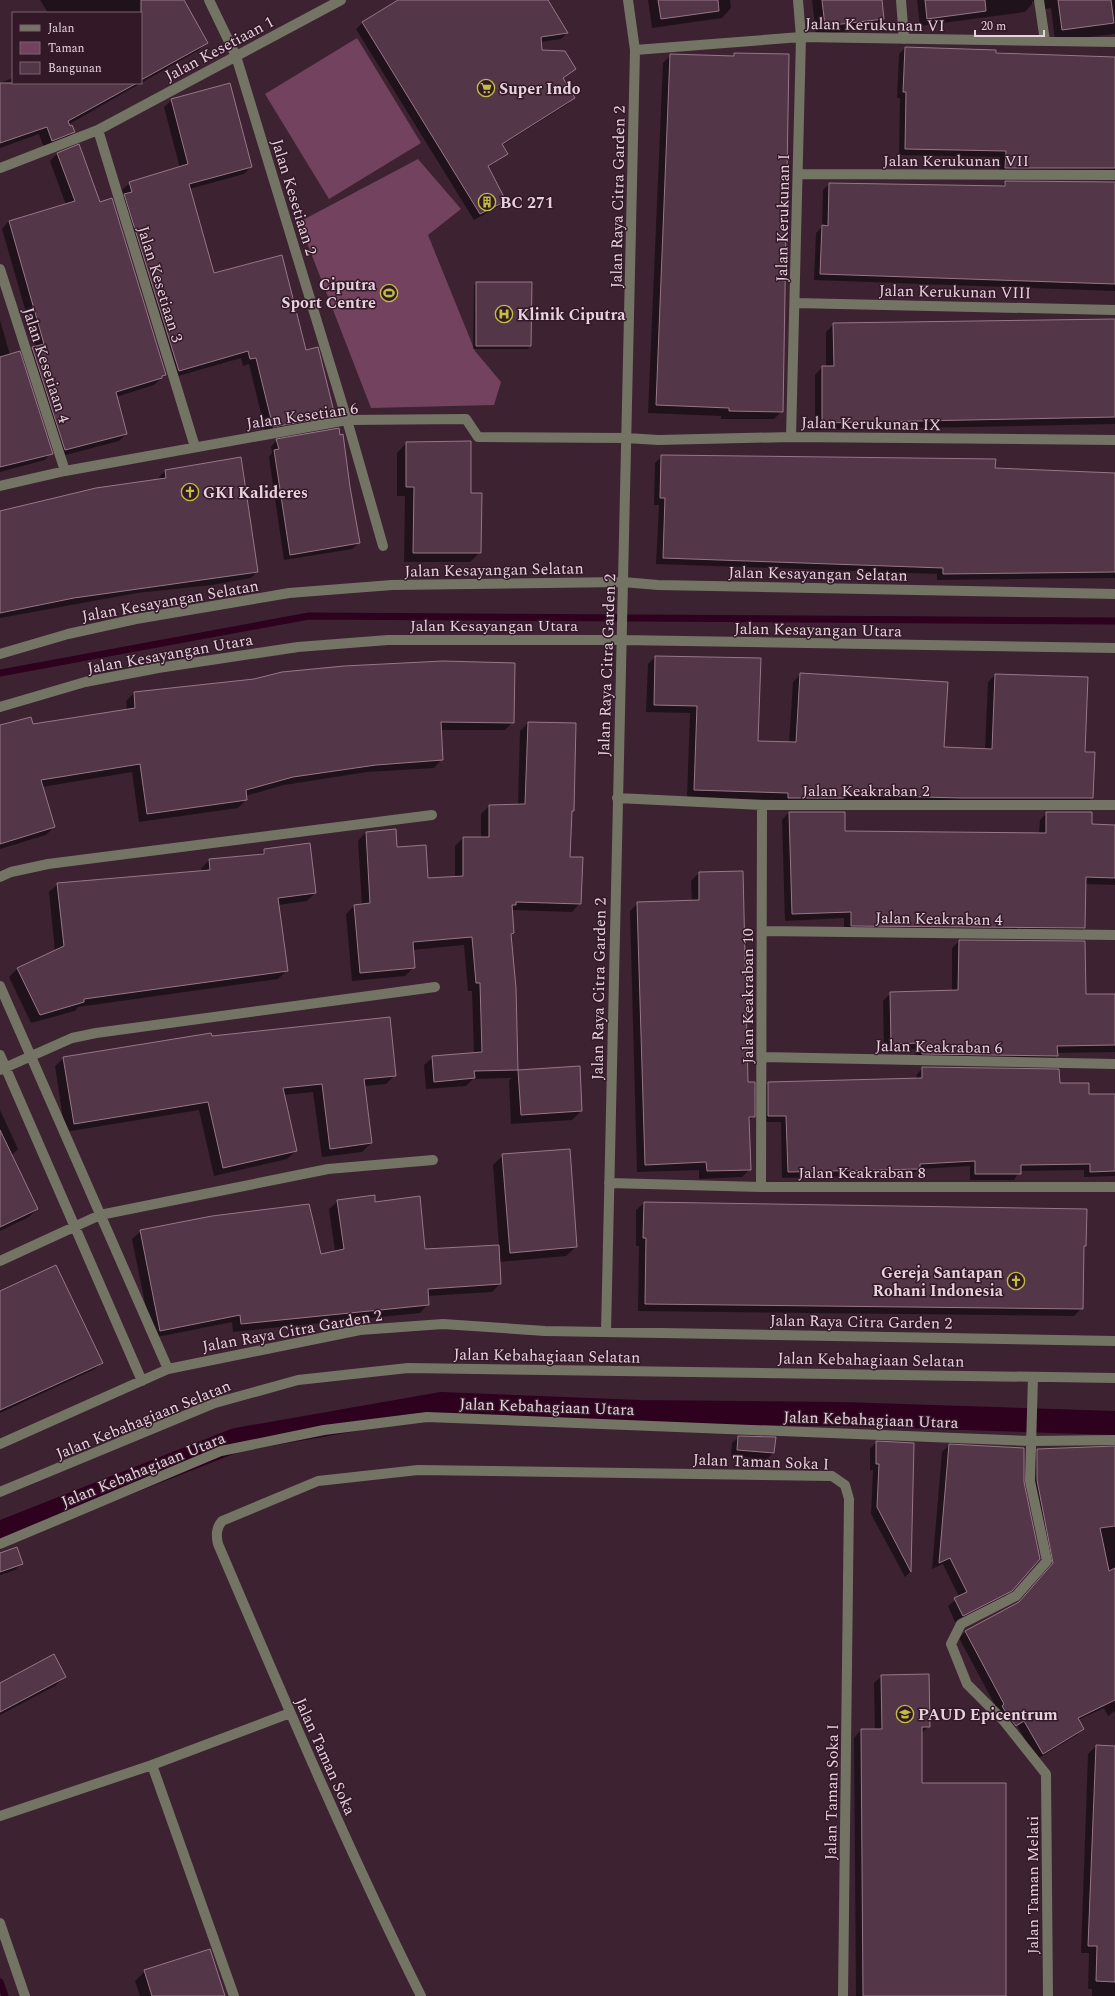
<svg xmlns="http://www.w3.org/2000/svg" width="1115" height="1996" font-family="Spectral,serif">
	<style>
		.green { fill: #73425e }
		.shadow { fill: #0007 }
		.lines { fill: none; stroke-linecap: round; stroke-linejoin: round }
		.stream { stroke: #2e011f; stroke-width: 7 }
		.canal { stroke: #2e011f; stroke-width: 24 }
		.building { fill: #533647; stroke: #987689 }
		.minor { stroke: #747465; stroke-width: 10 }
		.labels { text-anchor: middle; stroke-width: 3; stroke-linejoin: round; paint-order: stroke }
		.street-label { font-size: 16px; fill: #e6d3dd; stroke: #331828 }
		.poi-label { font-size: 16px; font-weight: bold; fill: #e6d3dd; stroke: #331828; text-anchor: start }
	</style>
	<rect width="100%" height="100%" fill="#3d2232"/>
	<path class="green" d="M357 38 421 143 329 199 265 94Z
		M418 159 461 209 428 235 475 351 501 382 494 405 371 408 299 222Z"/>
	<path class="shadow" d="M40 0H183L207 42 199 50 141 83V13H48Z
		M400 0H546L567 33 561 39 540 42 541 51 575 69 562 79 574 98 568 104 502 145 507 154 487 168 504 201 498 207 474 220 356 29 362 23Z
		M648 0H730L731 8 722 18 652 28Z
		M812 0H881L883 19 874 28 816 35Z
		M917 0H1115V34L1055 41 1051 8 1039 10 1037 3 1032 1V4L1025 12 920 26Z
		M905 48 1115 58V181L1112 176 999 174 1000 157 899 155 900 98H897L899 54Z
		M735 54 782 411 774 419H721V416L648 413 663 63 671 55 732 57Z
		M13 78V83H141L66 126 74 132 66 140 44 148 39 134 0 148V83Z
		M172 100 251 167 244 174 189 189 213 274 305 351 334 415 327 423 266 434 249 364 243 366 241 358 171 378 118 202 124 196 122 190 130 183 180 168 164 107Z
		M57 154 165 375 154 385 116 397 126 434 119 441 58 457 25 355 36 347 2 229 9 221 66 205 50 161Z
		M1005 182 1115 183V291L814 280 816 233 822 227 823 190 829 184 1001 187Z
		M476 283 530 346 528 349H473L474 286Z
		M0 320 10 355 51 453 45 460 0 472Z
		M1115 320V424L815 430V375L822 367H826V332L834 324Z
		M277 440 359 543 352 549 284 560 269 457 272 453 271 447Z
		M406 443 470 494 480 552 470 562H404L405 496H397V453Z
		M662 456 1115 474V578L937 580V574L656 564 659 505H654L655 463Z
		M240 459 257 572 251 578 212 585 137 593 0 618V511L159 480V477L165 471Z
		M655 657 757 742 789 743 793 682 801 674 943 748 985 750 988 682 995 675 1084 753H1094L1092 798 1084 806H781V800L687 797 690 713 646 712 648 664Z
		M134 693 513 722 505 730H440L442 759 434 768 367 772 284 785 245 796 246 800 238 808 139 822 132 772 42 787 54 827 46 835 0 849V726L32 725 127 710 126 701Z
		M528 723 573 811 571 812 569 858 580 903 572 912 511 910 513 933 511 936 515 988 517 1071 579 1067 581 1111 572 1120 511 1124 509 1080 512 1078 473 1079 466 1086 426 1089 424 1065 433 1057 474 1054 472 991H468L464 945 412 950 414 967 405 976 352 981 346 914 354 906 362 905 358 841 366 832 395 830 397 849 427 879 455 878V846L463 838H481V814L489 806 518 805 520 731Z
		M789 812 844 832 1039 833 1040 820 1047 812 1091 825 1115 826V885L1085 884 1084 928 1077 935 844 932V918L785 921 782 820Z
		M264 850 315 893 307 901 278 905 287 970 278 979 78 1007 75 1011 31 1023 9 977 18 968 55 951 49 892 58 884 201 871V869L209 860 259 855Z
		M699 873 754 1116 749 1121 750 1169 742 1177 699 1179V1170L637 1172 630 911 638 903 692 901 691 881Z
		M959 941 1085 995H1115V1052L1057 1053V1056L1050 1063 915 1061 916 1049 884 1050 883 1001 891 993 952 992V948Z
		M211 1037 395 1075 386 1084 364 1086 371 1143 362 1152 322 1157 313 1092 284 1095 296 1151 287 1159 214 1176 199 1110 65 1132 55 1066 64 1058Z
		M923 1068 1059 1084 1088 1095H1115V1176L1084 1177V1170L1020 1171 1014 1180H970V1166L918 1169 913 1174 782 1178 781 1122H762V1089L768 1083 916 1079 917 1074Z
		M0 1110 18 1149 11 1156 37 1209 29 1217 0 1231Z
		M503 1155 576 1247 566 1256 499 1262 500 1284 492 1292 427 1296 428 1304 420 1313 233 1332 232 1322 152 1338 132 1239 141 1231 320 1255 335 1252 329 1209 338 1201 374 1203 424 1250 499 1246 493 1165Z
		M644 1203 1085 1245 1083 1248 1082 1308 1074 1316 638 1311 639 1246H636V1210Z
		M0 1292 101 1363 95 1369 0 1413Z
		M739 1437 773 1453 767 1459 731 1456 732 1443Z
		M876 1442 913 1444 910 1572 905 1577 871 1514 873 1470H870V1449Z
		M949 1445 1011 1590 1004 1598 955 1622 948 1606 959 1597 943 1564 932 1569 942 1452Z
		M1115 1448V1711L1108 1716 1104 1708 1078 1720 1083 1729 1077 1735 1037 1759 1017 1726 1009 1731 959 1638 965 1632 1018 1603 1048 1570 1031 1487 1032 1456 1038 1450Z
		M0 1554 22 1563 15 1570 0 1575Z
		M65 1676 55 1686 0 1715V1684Z
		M882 1676 929 1726 921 1734V1784L1005 1996H856L854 1738 861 1730H875L874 1683Z
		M1096 1746 1115 1747V1996H1092V1989H1088L1089 1953H1081L1088 1754Z
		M145 1971 224 1996H140L135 1981Z"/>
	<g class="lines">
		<path class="stream" d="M0 673 309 616 1115 621
			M0 1982 5 1996"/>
		<path class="canal" d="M0 1533 236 1440 441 1404 640 1412 841 1414 1115 1423"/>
	</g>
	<path class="building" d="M141 0H184L208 43 141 80Z
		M398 0H548L568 33 541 37 542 50 565 51 576 69 563 78 575 98 502 144 508 154 488 166 506 201 480 214 362 22Z
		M658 0H718L719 11 661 19Z
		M822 0H882L884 19 825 26Z
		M925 0H985L986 11 927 19Z
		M1058 0H1111L1114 23 1062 30Z
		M905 47 996 50V53L1115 57V168H1005L1006 151 905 149 906 92H903Z
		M734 53 789 54 783 412 729 411V408L656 405 670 54 734 56Z
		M0 83H137L68 121 70 126 72 125 75 132 52 141 47 127 0 143Z
		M230 83 252 167 189 184 214 273 282 255 306 350 318 347 335 416 273 427 256 358 250 359 248 351 179 371 124 194 132 192 129 182 188 164 171 99Z
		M79 144 100 202 112 198 166 375 162 376V378L116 392 127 434 65 450 32 347 44 344 9 221 75 201 57 153Z
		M1005 181 1115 182V284L820 274 822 225 828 226 829 183 1005 186Z
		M476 282H532L531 346H476Z
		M1115 319V417L822 423V366H834L833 323Z
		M20 351 53 454 0 467V357Z
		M339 428 340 435 343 434 350 487 360 543 290 555 274 450 279 449 276 439Z
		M471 441V493H482L481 553H413L414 487H406V442Z
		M661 455 996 459 995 468 1115 473V572L943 574V568L663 558 665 498H660Z
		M241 457 258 572 74 598 0 613V511L96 488 166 478 165 470Z
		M655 656 761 658 758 741 796 742 800 673 948 682 944 747 992 749 995 674 1088 677 1085 752H1095L1093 798H961L844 795V798H788V793L694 790 697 706 654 705Z
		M443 661 515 663 514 723 441 722 443 760 376 765 293 777 246 790 247 800 147 814 140 764 41 780 55 827 0 844V725L31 717 33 724 135 708 134 692 254 679 282 672 344 666Z
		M528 722 576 723 574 811H572L570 857H583L581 904 516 902V905H512L514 933 511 934 516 988 518 1070 474 1071 475 1078 434 1082 432 1056 482 1052 480 983H476L472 937 413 942 415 968 360 973 354 905 370 903 366 832 396 829 397 847 426 845 428 878 463 876V837H489V805L525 804Z
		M789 812H845V831L1046 833V812H1092V824L1115 825V878L1086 877 1085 928 851 926V912L792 914Z
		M310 843 316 893 278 898 288 971 84 999V1002L40 1015 17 968 64 946 57 883 210 870 209 859 264 854V849Z
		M743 871 748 1082H755V1117H749L751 1170 707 1171 706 1162 645 1165 637 902 699 900V872Z
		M959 940 1085 941 1086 994H1115V1045L1057 1046 1058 1056 922 1054V1043L891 1044 890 992 958 990Z
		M390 1017 396 1076 364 1079 372 1143 330 1149 322 1084 283 1088 297 1151 223 1168 208 1102 74 1124 63 1057 211 1033 212 1036Z
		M580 1066 582 1111 521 1115 518 1070Z
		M922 1067 1059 1069 1060 1083H1089V1094H1115V1171L1090 1172V1164L1021 1165V1174H975V1161L920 1164V1169L788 1172 786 1116H768V1082L922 1078Z
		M0 1130 38 1209 0 1227Z
		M570 1149 577 1247 510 1253 502 1154Z
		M375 1195V1202L420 1196 425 1249 499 1245 501 1284 428 1289 429 1305 241 1324 240 1315 160 1331 140 1230 212 1216 309 1204 321 1254 344 1249 337 1200Z
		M644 1202 1087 1209 1086 1246H1084L1083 1309 645 1304 646 1238H643Z
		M56 1265 103 1363 0 1410V1291Z
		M738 1436 776 1437 774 1453 737 1450Z
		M876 1441 914 1443 911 1572 877 1507 879 1464H876Z
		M949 1444 1024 1448V1482L1040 1559 1012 1591 963 1616 954 1598 967 1592 950 1558 939 1563Z
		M1115 1446V1526L1100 1528 1109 1571 1115 1568V1700L1078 1718 1084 1729 1043 1754 1024 1721 1016 1726 1008 1716 1002 1706 1004 1704 965 1631 1019 1602 1053 1563 1037 1480V1449Z
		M17 1547 23 1564 0 1572V1553Z
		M54 1654 66 1677 0 1712V1683Z
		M929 1674 930 1727H922V1783H1006V1996H863L861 1729H882L881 1675Z
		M1096 1745 1115 1746V1982L1096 1981 1097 1946H1088Z
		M210 1949 225 1996H152L144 1970Z"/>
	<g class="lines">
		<path class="minor" d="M209 0 236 56 347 420 383 546
			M901 0 904 39
			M1039 0 1045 41
			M635 50 801 37 1115 42
			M98 130 195 447
			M0 168 98 130 341 0
			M798 174 1115 175
			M0 269 65 471
			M795 303 1115 310
			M791 437 801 37 798 0
			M0 486 65 471 347 420 466 419 478 437 627 438 658 440 791 437 1115 440
			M0 654 68 634 136 619 289 593 392 585 623 582 658 585 1115 594
			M0 707 85 682 158 668 298 647 388 640H621L1115 648
			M617 798 762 805H1115
			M0 877 11 872 48 864 432 815
			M763 931 1115 935
			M0 986 168 1369
			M0 1055 142 1381
			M762 1057 1115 1064
			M0 1070 72 1038 96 1033 435 987
			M609 1183 761 1187H1115
			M761 1187 762 805
			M0 1261 100 1215 328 1169 433 1160
			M606 1332 635 50 628 0
			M1033 1377 1030 1481 1047 1561 1016 1596 961 1624 951 1644 967 1684 1003 1720 1046 1774 1048 1996
			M0 1444 168 1369 360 1330 443 1324 545 1331 1115 1341
			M0 1492 215 1403 298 1380 408 1368 1115 1378
			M0 1544 221 1451 324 1430 427 1417 1031 1441 1115 1440
			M0 1816 152 1765
			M0 1923 25 1996
			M234 1996 152 1765 290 1713
			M421 1996C347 1848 283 1696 218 1544 216 1535 216 1528 222 1521L318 1481 418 1470 832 1476 845 1485 849 1499 843 1996"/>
	</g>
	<defs>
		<symbol id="supermarket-ring" viewBox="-11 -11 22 22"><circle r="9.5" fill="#331828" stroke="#c0be40" stroke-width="1.5"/><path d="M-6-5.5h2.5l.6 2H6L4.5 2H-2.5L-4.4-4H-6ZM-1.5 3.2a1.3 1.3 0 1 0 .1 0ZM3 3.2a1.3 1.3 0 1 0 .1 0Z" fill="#c0be40"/></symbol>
		<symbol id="building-ring" viewBox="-11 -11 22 22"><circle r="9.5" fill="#331828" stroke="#c0be40" stroke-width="1.5"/><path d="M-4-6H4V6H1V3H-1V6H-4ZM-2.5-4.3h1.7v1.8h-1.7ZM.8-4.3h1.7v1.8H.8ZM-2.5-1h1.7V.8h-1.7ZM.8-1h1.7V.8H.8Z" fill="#c0be40"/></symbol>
		<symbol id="stadium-ring" viewBox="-11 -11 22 22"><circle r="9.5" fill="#331828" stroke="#c0be40" stroke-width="1.5"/><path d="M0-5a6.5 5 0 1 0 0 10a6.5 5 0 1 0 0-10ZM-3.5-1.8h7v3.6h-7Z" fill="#c0be40"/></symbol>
		<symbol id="hospital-ring" viewBox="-11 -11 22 22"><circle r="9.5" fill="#331828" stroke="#c0be40" stroke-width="1.5"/><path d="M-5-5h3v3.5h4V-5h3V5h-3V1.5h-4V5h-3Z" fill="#c0be40"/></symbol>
		<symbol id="church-ring" viewBox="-11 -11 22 22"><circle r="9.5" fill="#331828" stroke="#c0be40" stroke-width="1.5"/><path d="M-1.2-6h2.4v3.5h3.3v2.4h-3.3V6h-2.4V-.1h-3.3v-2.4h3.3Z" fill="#c0be40"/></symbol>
		<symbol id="school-ring" viewBox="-11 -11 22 22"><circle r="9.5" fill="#331828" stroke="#c0be40" stroke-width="1.5"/><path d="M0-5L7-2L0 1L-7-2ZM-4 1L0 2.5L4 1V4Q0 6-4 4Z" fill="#c0be40"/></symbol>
	</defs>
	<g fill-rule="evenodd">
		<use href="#supermarket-ring" x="476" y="78" width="20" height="20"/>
		<use href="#building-ring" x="477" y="192" width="20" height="20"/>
		<use href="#stadium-ring" x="379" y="283" width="20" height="20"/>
		<use href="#hospital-ring" x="494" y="304" width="20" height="20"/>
		<use href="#church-ring" x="180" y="482" width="20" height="20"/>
		<use href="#church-ring" x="1006" y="1271" width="20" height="20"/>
		<use href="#school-ring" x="895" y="1704" width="20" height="20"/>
	</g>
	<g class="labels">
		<g class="street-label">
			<text transform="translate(875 24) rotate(1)" y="6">Jalan Kerukunan VI</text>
			<text transform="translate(219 48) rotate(-28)" y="6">Jalan Kesetiaan 1</text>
			<text x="956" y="166">Jalan Kerukunan VII</text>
			<text transform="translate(295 197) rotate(73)" y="6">Jalan Kesetiaan 2</text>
			<text transform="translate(617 197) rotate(-89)" y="6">Jalan Raya Citra Garden 2</text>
			<text transform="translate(782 218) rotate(-89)" y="6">Jalan Kerukunan I</text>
			<text transform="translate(161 284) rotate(73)" y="6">Jalan Kesetiaan 3</text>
			<text transform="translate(955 291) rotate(1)" y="6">Jalan Kerukunan VIII</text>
			<text transform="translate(47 365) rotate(72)" y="6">Jalan Kesetiaan 4</text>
			<text transform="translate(302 415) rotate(-8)" y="6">Jalan Kesetian 6</text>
			<text transform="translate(871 423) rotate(1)" y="6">Jalan Kerukunan IX</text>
			<text transform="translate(494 569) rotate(-1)" y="6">Jalan Kesayangan Selatan</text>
			<text transform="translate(818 573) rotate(1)" y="6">Jalan Kesayangan Selatan</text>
			<text transform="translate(170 600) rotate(-10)" y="6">Jalan Kesayangan Selatan</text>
			<text x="494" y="631">Jalan Kesayangan Utara</text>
			<text transform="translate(818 629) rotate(1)" y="6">Jalan Kesayangan Utara</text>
			<text transform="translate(170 653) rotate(-10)" y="6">Jalan Kesayangan Utara</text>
			<text transform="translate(606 665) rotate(-88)" y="6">Jalan Raya Citra Garden 2</text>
			<text x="866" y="796">Jalan Keakraban 2</text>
			<text transform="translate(939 918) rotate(1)" y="6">Jalan Keakraban 4</text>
			<text transform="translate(598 989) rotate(-89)" y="6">Jalan Raya Citra Garden 2</text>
			<text transform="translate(747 996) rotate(-90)" y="6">Jalan Keakraban 10</text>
			<text transform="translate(939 1046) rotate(1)" y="6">Jalan Keakraban 6</text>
			<text x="862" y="1178">Jalan Keakraban 8</text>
			<text transform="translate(861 1321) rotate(1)" y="6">Jalan Raya Citra Garden 2</text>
			<text transform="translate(292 1330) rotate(-10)" y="6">Jalan Raya Citra Garden 2</text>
			<text transform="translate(547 1355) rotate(1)" y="6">Jalan Kebahagiaan Selatan</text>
			<text transform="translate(871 1359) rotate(1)" y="6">Jalan Kebahagiaan Selatan</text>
			<text transform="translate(547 1406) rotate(2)" y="6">Jalan Kebahagiaan Utara</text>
			<text transform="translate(143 1419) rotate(-22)" y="6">Jalan Kebahagiaan Selatan</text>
			<text transform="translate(871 1419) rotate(2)" y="6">Jalan Kebahagiaan Utara</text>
			<text transform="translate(761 1461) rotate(2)" y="6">Jalan Taman Soka I</text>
			<text transform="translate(143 1469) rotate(-22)" y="6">Jalan Kebahagiaan Utara</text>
			<text transform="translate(326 1756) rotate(66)" y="6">Jalan Taman Soka</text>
			<text transform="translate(831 1792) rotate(-89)" y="6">Jalan Taman Soka I</text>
			<text transform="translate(1032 1885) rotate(-90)" y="6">Jalan Taman Melati</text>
		</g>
		<g class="poi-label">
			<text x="499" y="94">Super Indo</text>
			<text x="500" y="208">BC 271</text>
			<text x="376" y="290" text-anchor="end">Ciputra<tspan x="376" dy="18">Sport Centre</tspan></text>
			<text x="517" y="320">Klinik Ciputra</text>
			<text x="203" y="498">GKI Kalideres</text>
			<text x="1003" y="1278" text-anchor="end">Gereja Santapan<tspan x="1003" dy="18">Rohani Indonesia</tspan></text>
			<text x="918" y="1720">PAUD Epicentrum</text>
		</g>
	</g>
	<rect x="12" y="12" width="130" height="72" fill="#331828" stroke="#7b6370"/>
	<rect x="20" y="25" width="20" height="6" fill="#747465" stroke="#7b6370"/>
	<text x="48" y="32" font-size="12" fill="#e6d3dd">Jalan</text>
	<rect x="20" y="42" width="20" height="12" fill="#73425e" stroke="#7b6370"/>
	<text x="48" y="52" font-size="12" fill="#e6d3dd">Taman</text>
	<rect x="20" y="62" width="20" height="12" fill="#533647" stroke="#7b6370"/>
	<text x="48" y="72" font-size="12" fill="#e6d3dd">Bangunan</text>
	<path d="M975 30v6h69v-6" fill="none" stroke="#e6d3dd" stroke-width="2"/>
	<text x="981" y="30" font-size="12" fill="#e6d3dd" stroke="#331828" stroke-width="3" paint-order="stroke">20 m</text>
</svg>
